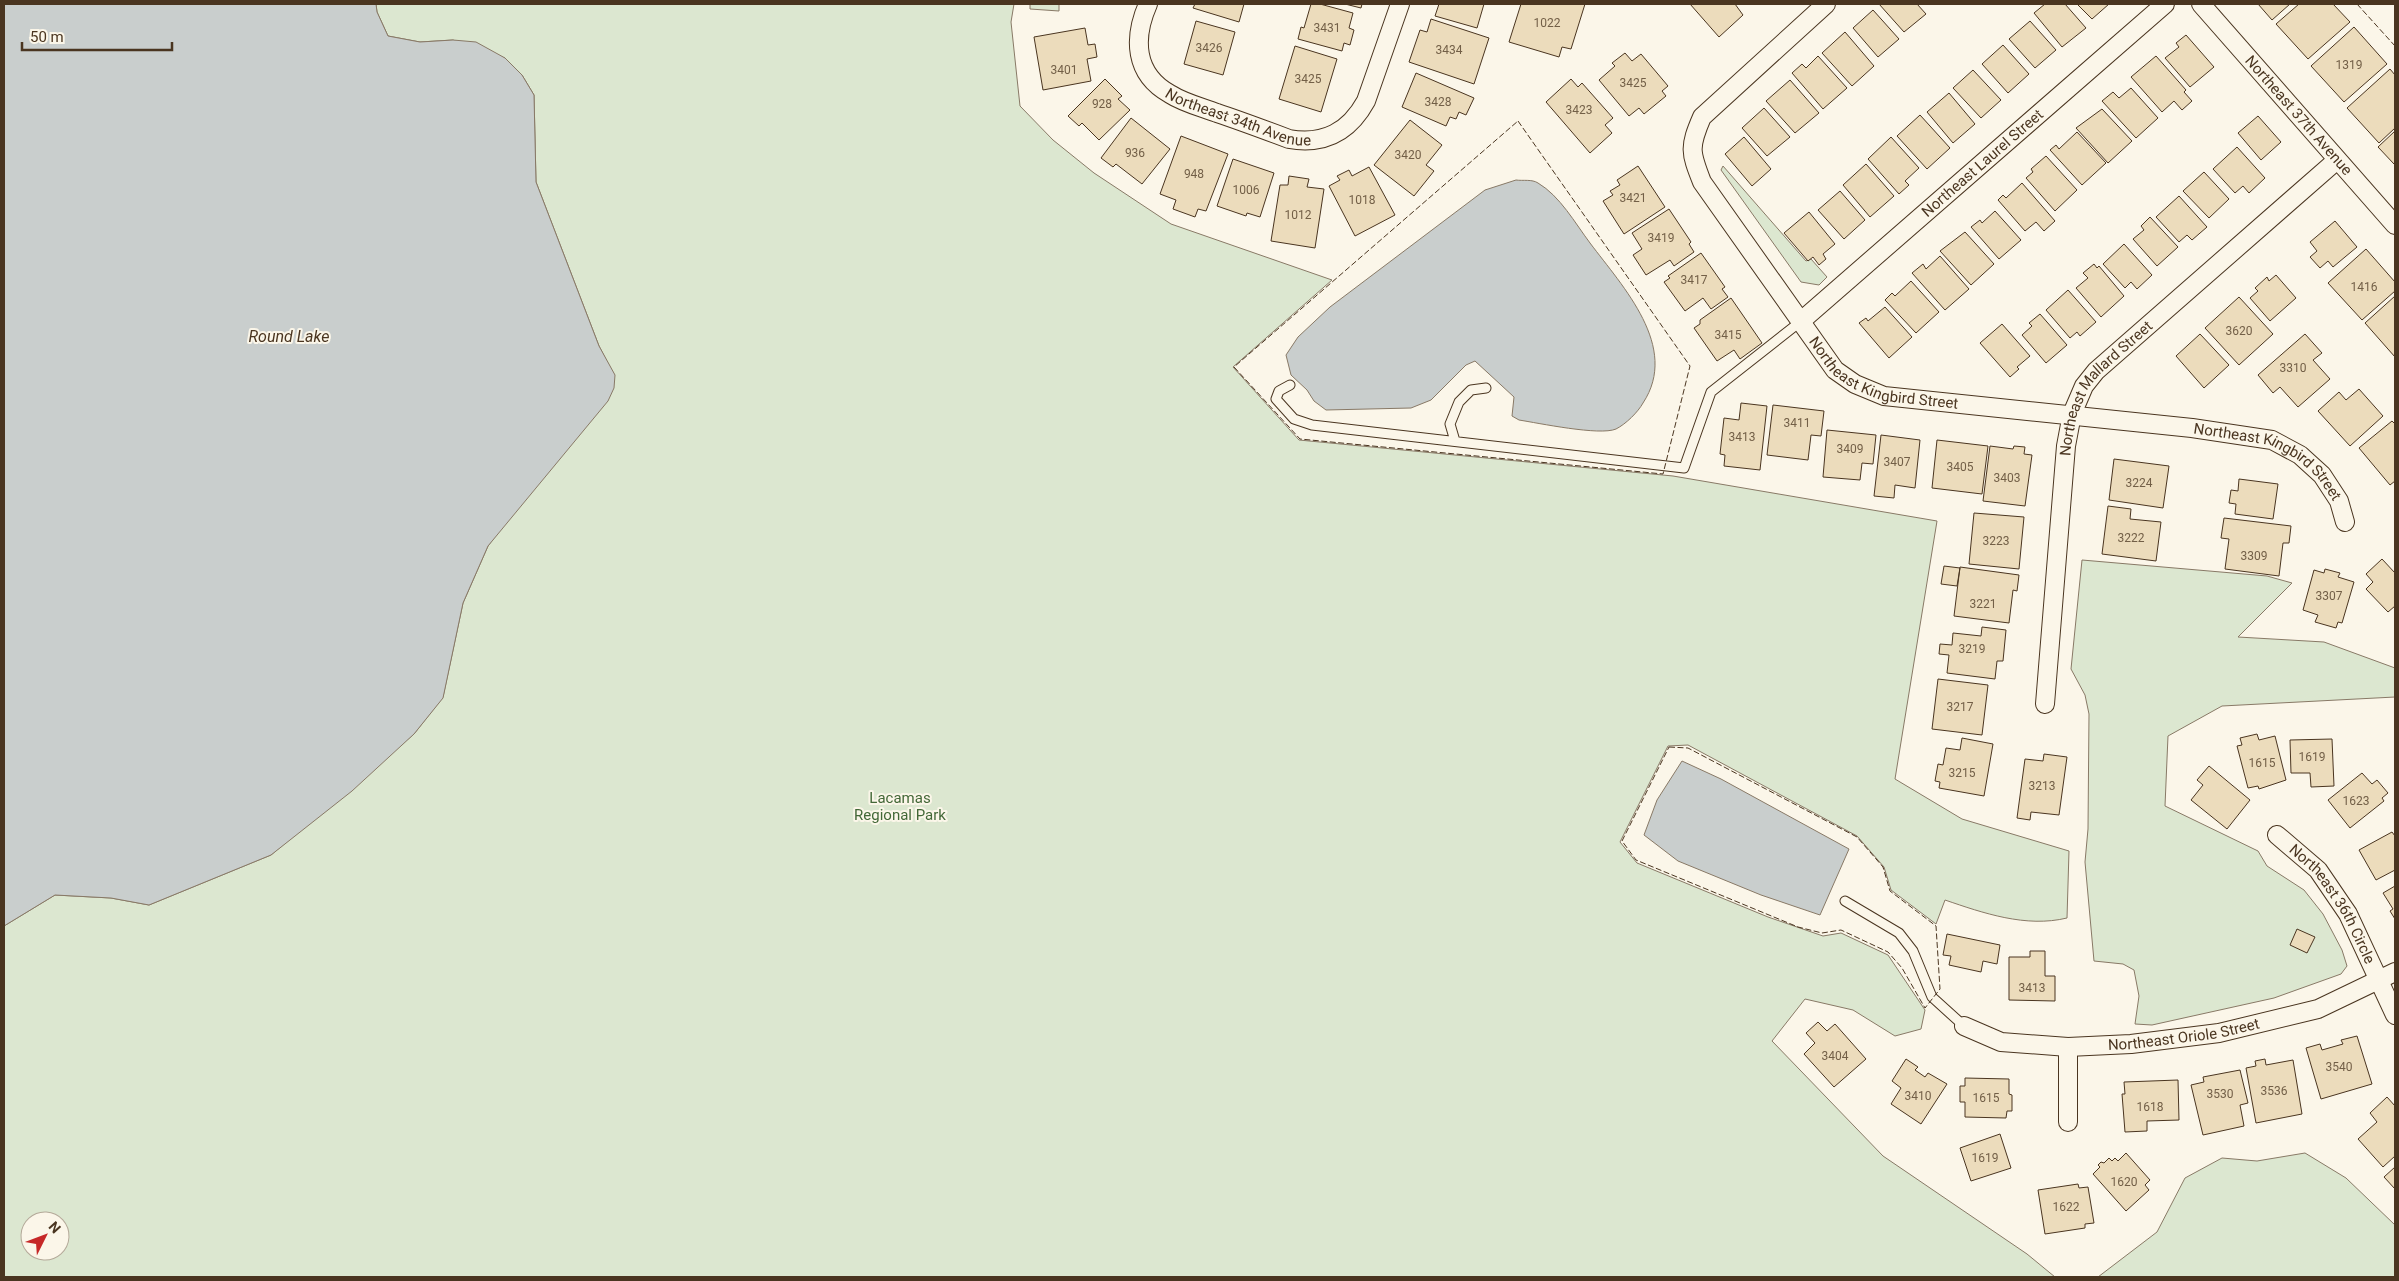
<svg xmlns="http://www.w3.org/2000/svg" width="2399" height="1281" font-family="Roboto,sans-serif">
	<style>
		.green { fill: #dce7d0; stroke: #887966; fill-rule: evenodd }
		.water { fill: #c9cecd; stroke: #887966 }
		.building { fill: #ecdcbc; stroke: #4a3520 }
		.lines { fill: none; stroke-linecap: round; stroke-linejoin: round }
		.lane-casing { stroke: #4a3520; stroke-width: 11 }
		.street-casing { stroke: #4a3520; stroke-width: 20 }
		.lane { stroke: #fbf6e9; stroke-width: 9 }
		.street { stroke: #fbf6e9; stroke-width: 18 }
		.fence { stroke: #4a3520; stroke-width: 1; stroke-dasharray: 6 2.5; stroke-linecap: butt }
		.labels { text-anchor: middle; stroke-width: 4; stroke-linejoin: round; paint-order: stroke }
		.number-label { font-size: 12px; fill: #725f47 }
		.street-label { font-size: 15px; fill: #4a3520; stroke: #fbf6e9 }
		.park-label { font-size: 15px; fill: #436837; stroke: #fbf6e9 }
		.water-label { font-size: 16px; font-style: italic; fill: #4a3520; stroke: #fbf6e9 }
	</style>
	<rect width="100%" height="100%" fill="#fbf6e9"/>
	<path class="green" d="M376 4H1014L1011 22 1020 106 1053 140 1094 173 1171 224 1332 280 1233 367 1299 440 1673 476 1937 521 1895 779 1962 819 2069 851 2067 918C2026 928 1983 913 1945 900L1936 924 1891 890 1884 867 1857 836 1688 745 1668 746 1620 842 1637 863 1768 917 1823 936 1841 933 1888 955 1925 1010 1921 1029 1895 1036 1853 1010 1805 999 1772 1041 1883 1156 2027 1254 2055 1277H4V926L55 895 111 898 149 905 271 855 414 734 443 697 463 603 488 546 614 375 599 346 536 182 534 95 522 75 505 58 453 40 420 42 388 36 377 12ZM30 1221H60V1251H30Z
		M1030 4H1059V11L1030 9Z
		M1723 166 1806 261 1811 259 1827 277 1819 285 1801 282 1721 170Z
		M2082 560 2267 576 2292 583 2238 637 2324 642 2395 668V697L2222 706 2168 736 2165 806 2258 851 2267 866 2304 890 2323 914 2342 950 2347 966 2341 974 2274 998 2152 1025 2135 1024 2139 996 2134 970 2123 964 2094 961 2085 862 2088 829 2089 714 2085 695 2071 669Z
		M2305 1153 2346 1178 2395 1225V1277H2098L2157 1232 2185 1178 2222 1158 2257 1161Z"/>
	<path class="water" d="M4 4H376L377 12 388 36 420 42 453 40 476 42 505 58 522 75 534 95 536 182 599 346 615 375 614 388 608 401 488 546 463 603 443 698 414 734 352 791 271 855 149 905 111 898 55 895 4 926Z
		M1516 180C1523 181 1532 179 1538 183 1560 196 1575 223 1590 243 1623 287 1680 347 1643 403 1638 412 1626 424 1616 429 1600 436 1538 423 1519 420L1512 416 1514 397 1475 361 1466 365 1431 400 1411 408 1326 410 1314 401 1307 390 1291 375 1286 355 1298 337 1330 307 1485 190Z
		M1682 761 1721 779 1849 849 1820 915 1761 895 1678 861 1644 835 1657 800Z"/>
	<path class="building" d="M1195 4H1244L1239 22 1193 8Z
		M1311 4H1320L1353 13 1349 28 1354 30 1350 45 1344 43 1342 51 1298 39 1301 27 1304 28Z
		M1345 4H1362L1361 8Z
		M1439 4H1484L1477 28 1435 16Z
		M1521 4H1585L1571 49 1562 47 1559 57 1509 42Z
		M1690 4H1735L1743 15 1719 37Z
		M1879 4H1917L1926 14 1904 32Z
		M2045 4H2065L2086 28 2062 47 2034 13Z
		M2077 4H2109L2092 19Z
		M2258 4H2290L2272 20Z
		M2299 4H2333L2350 22 2308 59 2276 24Z
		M1873 10 1899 39 1878 57 1853 28Z
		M1431 19 1489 38 1474 84 1409 62 1420 30 1427 32Z
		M1196 21 1235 32 1223 75 1184 64Z
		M2030 21 2056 50 2035 68 2009 39Z
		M2354 27 2387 64 2344 102 2311 66Z
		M1085 28 1088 45 1095 44 1097 57 1087 59 1091 81 1043 90 1034 37Z
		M1845 32 1874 66 1852 86 1822 53Z
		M2186 35 2214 67 2190 87 2165 58 2179 47 2176 43Z
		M2003 45 2029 74 2008 93 1982 64Z
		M1295 46 1337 59 1321 112 1279 99Z
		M1625 53 1632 61 1641 54 1668 86 1662 91 1666 96 1644 114 1639 108 1629 116 1599 80 1615 66 1612 63Z
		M1818 56 1847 88 1823 109 1792 73 1802 64 1806 68Z
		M2156 56 2186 90 2184 92 2192 101 2182 110 2174 101 2162 112 2131 77Z
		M2390 69 2395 75V128L2379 143 2347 108Z
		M1973 70 2001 100 1981 118 1953 88Z
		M1416 73 1474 98 1466 115 1459 112 1456 119 1450 117 1446 126 1402 107Z
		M1105 79 1122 96 1118 99 1130 110 1099 140 1082 123 1079 126 1068 116Z
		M1571 79 1578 87 1582 83 1613 118 1605 125 1612 133 1590 153 1546 102Z
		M1790 80 1819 113 1795 133 1766 101Z
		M2131 88 2158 118 2136 138 2102 101 2113 92 2119 98Z
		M1949 93 1975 124 1953 143 1927 112Z
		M1764 108 1790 137 1767 156 1742 128Z
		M2102 109 2132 141 2108 163 2076 128Z
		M1920 115 1950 148 1927 169 1897 136Z
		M2258 116 2281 142 2261 160 2238 133Z
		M1131 118 1170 149 1142 184 1116 164 1113 167 1101 158Z
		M1410 120 1442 145 1426 165 1434 171 1414 196 1374 165Z
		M2395 131V162L2394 164 2378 147Z
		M2077 132 2106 163 2082 185 2050 150 2056 145 2059 149Z
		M1181 136 1228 154 1206 211 1198 209 1195 217 1173 209 1176 200 1160 194Z
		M1744 137 1771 169 1752 186 1725 154Z
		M1891 137 1919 168 1905 181 1909 185 1899 194 1868 159Z
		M2237 147 2265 178 2249 193 2243 186 2235 193 2213 169Z
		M2046 156 2077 190 2055 211 2026 178 2033 172 2031 169Z
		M1233 159 1274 173 1260 217 1247 213 1246 216 1217 206Z
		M1866 164 1894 196 1870 217 1843 185Z
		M1638 166 1665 207 1624 234 1603 201 1613 195 1610 191 1620 185 1617 180Z
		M1369 167 1395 215 1355 236 1329 186 1340 180 1337 176 1349 170 1352 176Z
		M2204 172 2229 199 2209 218 2183 191Z
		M1289 176 1309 179 1307 187 1324 189 1315 248 1271 241 1280 185H1288Z
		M2022 183 2055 221 2044 231 2036 222 2025 231 1998 200 2003 195 2006 198Z
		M1840 191 1865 220 1844 239 1818 210Z
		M2179 196 2207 227 2192 240 2187 235 2179 242 2156 217Z
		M1669 209 1691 242 1689 244 1694 252 1674 266 1670 260 1646 275 1633 255 1642 249 1632 233Z
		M1995 211 2021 240 1999 259 1971 227 1980 220 1982 223Z
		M1809 212 1835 244 1823 254 1826 259 1819 265 1813 257 1808 261 1784 233Z
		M2150 217 2178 247 2157 266 2133 239 2144 230 2141 226Z
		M2335 221 2357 247 2333 267 2328 261 2320 268 2310 257 2317 251 2310 242Z
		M1965 232 1994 264 1971 285 1940 251Z
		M2124 244 2152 275 2137 289 2131 282 2125 288 2103 264Z
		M2366 249 2395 282V291L2362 320 2328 283Z
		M1701 253 1725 287 1722 289 1728 297 1711 309 1703 298 1685 311 1664 282 1670 278 1668 276Z
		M1940 256 1969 289 1945 310 1912 273 1923 264 1926 269Z
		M2094 264 2097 268 2099 266 2124 296 2101 317 2076 288 2088 278 2083 273Z
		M2276 275 2296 298 2270 321 2250 298 2258 291 2255 288 2267 277 2269 281Z
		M1911 281 1939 312 1916 333 1885 300 1892 293 1895 296Z
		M2068 290 2096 322 2080 336 2077 332 2070 338 2046 310Z
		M2395 296V357L2365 323Z
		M2239 297 2273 334 2239 365 2205 328Z
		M1731 298 1762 343 1740 359 1734 350 1717 361 1694 328 1700 324V320Z
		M1885 307 1912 337 1889 358 1859 323 1866 318 1868 321Z
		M2040 314 2067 345 2046 363 2022 335 2032 326 2029 323Z
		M2002 324 2030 356 2017 367 2019 369 2010 377 1980 343Z
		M2200 334 2229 365 2204 388 2176 356Z
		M2305 334 2322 353 2313 360 2330 379 2298 407 2280 387 2273 393 2258 375Z
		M2359 389 2383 416 2350 446 2318 411 2339 392 2346 400Z
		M1741 403 1767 406 1760 470 1724 466 1725 455 1720 454 1724 418 1739 420Z
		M1773 405 1824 411 1821 436 1811 435 1808 460 1767 455Z
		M2392 421 2395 424V481L2390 485 2359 448Z
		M1827 430 1876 435 1873 464 1862 463 1860 480 1823 477Z
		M1881 435 1920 440 1915 488 1895 485 1894 498 1874 496Z
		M1937 440 1988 446 1982 494 1932 488Z
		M1990 446 2013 449 2014 446 2025 447 2024 454 2032 455 2025 506 1983 501Z
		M2114 459 2169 466 2163 508 2109 500Z
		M2239 479 2278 484 2273 519 2235 514 2236 504 2229 503 2231 490 2238 491Z
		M2108 506 2131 509 2130 519 2161 522 2156 561 2102 554Z
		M1974 513 2024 517 2019 569 1969 564Z
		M2224 518 2291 526 2289 543H2283L2279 576 2225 569 2229 539 2221 538Z
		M2382 559 2395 573V606L2388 612 2366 589 2373 582 2366 574Z
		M1944 566 1960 568 1957 586 1941 584Z
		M1960 567 2019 575 2017 591 2013 590 2009 623 1954 616Z
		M2325 569 2340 573 2338 577 2354 582 2342 623 2338 622 2336 628 2315 622 2318 615 2303 610 2314 570 2324 573Z
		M1982 627 2006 630 2003 661H1997L1995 679 1947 673 1949 655 1939 654 1940 644 1952 645 1953 633 1981 636Z
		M1938 679 1988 685 1982 735 1932 729Z
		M2257 734 2259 740 2275 736 2286 780 2259 789 2258 786 2248 788 2237 746 2242 745 2240 738Z
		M1962 738 1993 744 1984 796 1939 788 1940 782 1935 781 1938 764 1943 765 1946 748 1960 750Z
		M2332 739 2334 786 2311 787 2310 773H2291L2290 740Z
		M2044 754 2067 757 2059 815 2031 812 2030 820 2017 818 2025 759 2043 761Z
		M2209 766 2250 800 2227 829 2191 800 2203 785 2197 780Z
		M2362 773 2372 784 2377 780 2388 793 2382 798 2384 801 2350 828 2328 800Z
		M2392 832 2395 836V870L2376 880 2359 850Z
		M2395 886V919L2390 911 2393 909 2383 893Z
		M2297 929 2315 937 2307 953 2290 945Z
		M1947 934 2000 945 1997 964 1983 961 1981 972 1949 965 1951 956 1943 955Z
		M2030 951H2045V976H2055V1001L2009 1000V957H2030Z
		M1818 1022 1827 1031 1835 1024 1866 1059 1834 1087 1804 1054 1815 1043 1806 1033Z
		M2357 1036 2372 1084 2321 1099 2306 1048 2320 1044 2322 1050 2343 1044 2341 1040Z
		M1906 1059 1918 1067 1915 1070 1925 1077 1928 1073 1947 1084 1921 1124 1891 1104 1901 1088 1892 1081Z
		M2265 1059 2266 1065 2293 1060 2302 1114 2256 1123 2246 1068 2256 1066 2255 1061Z
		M2240 1070 2248 1103 2240 1105 2244 1126 2203 1135 2191 1085 2204 1082 2203 1077Z
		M1965 1078 2009 1079V1094L2012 1095V1111H2007L2006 1118 1965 1117V1102H1960V1086H1965Z
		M2178 1080 2179 1120 2147 1121V1131L2125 1132 2122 1094H2125L2124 1082Z
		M2387 1097 2395 1106V1156L2383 1167 2358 1139 2377 1122 2370 1113Z
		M2000 1134 2011 1168 1971 1181 1960 1148Z
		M2126 1153 2150 1180 2145 1185 2149 1190 2126 1211 2093 1174 2100 1167 2098 1165 2101 1162 2104 1163 2109 1158 2112 1161 2115 1158 2118 1161Z
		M2395 1167V1189L2384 1177Z
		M2078 1184 2079 1188 2088 1187 2094 1223 2085 1224V1228L2045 1234 2038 1190Z"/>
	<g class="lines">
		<defs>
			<path id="lane" d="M1290 385 1279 391 1276 399 1294 419 1312 425 1684 468 1711 392 1800 322
				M1455 441 1450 424 1459 402 1471 390 1486 388
				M1845 901 1899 933 1913 951 1932 997 1964 1026"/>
			<g id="street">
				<path id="s1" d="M1148 4C1133 38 1134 74 1170 94 1184 103 1201 107 1217 113 1241 121 1265 130 1289 139 1324 145 1349 132 1366 101L1400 4"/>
				<path id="s2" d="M1826 4 1702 117C1689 147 1690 152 1702 182L1835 370 1855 384 1884 396 2192 428 2272 440 2300 455 2322 475 2339 501 2345 522"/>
				<path id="s3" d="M2201 4 2395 225"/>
				<path id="s4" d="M1800 322 2165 4"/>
				<path id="s5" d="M2045 704 2066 446 2072 414 2084 386 2096 371 2337 160"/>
				<path id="s6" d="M2277 835 2318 870 2348 914 2395 1015"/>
				<path id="s7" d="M1964 1026 2001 1042 2068 1047 2131 1044 2219 1033 2318 1009 2395 972"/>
				<path d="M2068 1047V1122"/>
			</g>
		</defs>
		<use href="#lane" class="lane-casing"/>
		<use href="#street" class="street-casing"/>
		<use href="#lane" class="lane"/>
		<use href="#street" class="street"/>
		<path class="fence" d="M2357 4 2395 46
			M1518 121 1690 366 1663 474 1300 439 1234 367Z
			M1669 747 1688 748 1857 837 1883 867 1890 891 1936 926 1940 989 1925 1008 1902 968 1888 952 1841 930 1822 933 1798 927 1636 860 1622 841Z"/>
	</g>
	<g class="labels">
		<g class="number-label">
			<text x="1547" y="27">1022</text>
			<text x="1327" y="32">3431</text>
			<text x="1209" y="52">3426</text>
			<text x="1449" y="54">3434</text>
			<text x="2349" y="69">1319</text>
			<text x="1064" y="74">3401</text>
			<text x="1308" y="83">3425</text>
			<text x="1633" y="87">3425</text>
			<text x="1438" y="106">3428</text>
			<text x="1102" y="108">928</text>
			<text x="1579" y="114">3423</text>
			<text x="1135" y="157">936</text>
			<text x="1408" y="159">3420</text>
			<text x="1194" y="178">948</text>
			<text x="1246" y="194">1006</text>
			<text x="1633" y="202">3421</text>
			<text x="1362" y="204">1018</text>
			<text x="1298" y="219">1012</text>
			<text x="1661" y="242">3419</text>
			<text x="1694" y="284">3417</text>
			<text x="2364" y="291">1416</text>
			<text x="2239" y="335">3620</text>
			<text x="1728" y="339">3415</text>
			<text x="2293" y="372">3310</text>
			<text x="1797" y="427">3411</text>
			<text x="1742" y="441">3413</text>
			<text x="1850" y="453">3409</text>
			<text x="1897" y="466">3407</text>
			<text x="1960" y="471">3405</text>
			<text x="2007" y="482">3403</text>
			<text x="2139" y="487">3224</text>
			<text x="2131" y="542">3222</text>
			<text x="1996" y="545">3223</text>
			<text x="2254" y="560">3309</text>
			<text x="2329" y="600">3307</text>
			<text x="1983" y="608">3221</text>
			<text x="1972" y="653">3219</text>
			<text x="1960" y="711">3217</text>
			<text x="2312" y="761">1619</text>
			<text x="2262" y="767">1615</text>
			<text x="1962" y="777">3215</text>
			<text x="2042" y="790">3213</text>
			<text x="2356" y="805">1623</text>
			<text x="2032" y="992">3413</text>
			<text x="1835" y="1060">3404</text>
			<text x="2339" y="1071">3540</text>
			<text x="2274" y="1095">3536</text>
			<text x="2220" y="1098">3530</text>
			<text x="1918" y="1100">3410</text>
			<text x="1986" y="1102">1615</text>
			<text x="2150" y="1111">1618</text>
			<text x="1985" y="1162">1619</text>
			<text x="2124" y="1186">1620</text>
			<text x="2066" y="1211">1622</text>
		</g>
		<g class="street-label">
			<text dy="5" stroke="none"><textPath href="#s1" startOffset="176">Northeast 34th Avenue</textPath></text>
			<text dy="5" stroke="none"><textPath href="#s3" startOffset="148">Northeast 37th Avenue</textPath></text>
			<text dy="5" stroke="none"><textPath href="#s4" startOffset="242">Northeast Laurel Street</textPath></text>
			<text dy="5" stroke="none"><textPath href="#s2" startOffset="512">Northeast Kingbird Street</textPath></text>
			<text dy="5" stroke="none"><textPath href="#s5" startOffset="331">Northeast Mallard Street</textPath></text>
			<text dy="5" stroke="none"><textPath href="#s2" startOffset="918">Northeast Kingbird Street</textPath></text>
			<text dy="5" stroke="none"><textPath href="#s6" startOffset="90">Northeast 36th Circle</textPath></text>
			<text dy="5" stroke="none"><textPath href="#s7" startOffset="224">Northeast Oriole Street</textPath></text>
		</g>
		<g class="park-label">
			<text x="900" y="803">Lacamas<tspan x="900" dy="17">Regional Park</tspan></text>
		</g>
		<g class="water-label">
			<text x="289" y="342">Round Lake</text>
		</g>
	</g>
	<rect width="2399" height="1281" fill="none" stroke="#4a3520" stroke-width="10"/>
	<g transform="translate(45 1236) rotate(48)"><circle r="24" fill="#fbf6e9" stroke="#b4a999"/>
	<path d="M0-4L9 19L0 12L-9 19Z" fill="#c62828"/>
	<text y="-8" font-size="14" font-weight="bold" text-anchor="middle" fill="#4a3520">N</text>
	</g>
	<path d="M22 42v8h150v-8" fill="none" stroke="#4a3520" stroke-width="2.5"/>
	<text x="30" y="42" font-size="15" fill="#4a3520" stroke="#fbf6e9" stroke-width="4" paint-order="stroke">50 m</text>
</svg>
